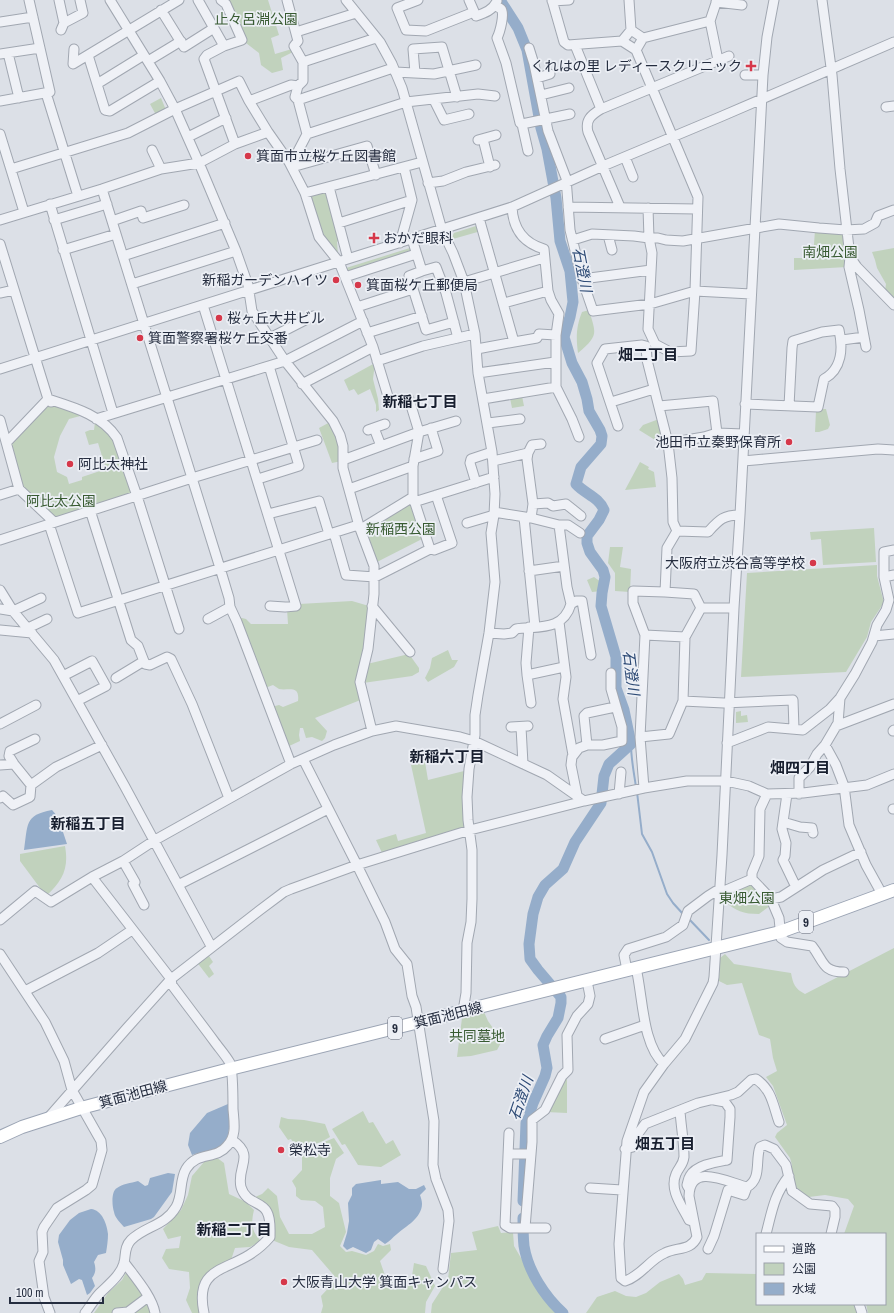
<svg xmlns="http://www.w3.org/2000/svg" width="894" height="1313" font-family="'Archivo Narrow','Noto Sans JP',sans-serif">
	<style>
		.green { fill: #c1d2bd }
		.water { fill: #95adca }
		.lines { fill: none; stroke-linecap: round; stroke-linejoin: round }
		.stream { stroke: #95adca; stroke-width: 2 }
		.river { stroke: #95adca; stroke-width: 11 }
		.minor-casing { stroke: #a1a7b1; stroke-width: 11 }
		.major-casing { stroke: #9ba4b4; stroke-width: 14 }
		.minor { stroke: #eff1f6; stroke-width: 9 }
		.major { stroke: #fff; stroke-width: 12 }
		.poi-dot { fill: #d6384a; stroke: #eceff5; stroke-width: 1.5 }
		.labels { text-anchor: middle; stroke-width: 3.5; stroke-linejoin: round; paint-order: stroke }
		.shield { fill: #eceff5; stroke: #616776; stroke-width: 1 }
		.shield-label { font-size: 13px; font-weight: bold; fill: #252d3f }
		.park-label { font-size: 14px; fill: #385b32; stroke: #eceff5 }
		.poi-label { font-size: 14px; fill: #252d3f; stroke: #eceff5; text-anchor: start }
		.street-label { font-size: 14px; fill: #252d3f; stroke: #eceff5 }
		.water-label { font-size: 15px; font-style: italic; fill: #2d4a75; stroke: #eceff5 }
		.neighbourhood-label { font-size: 15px; font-weight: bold; fill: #181f2f; stroke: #eceff5 }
	</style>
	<rect width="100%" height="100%" fill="#dce0e7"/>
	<path class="green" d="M226 0H268L279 35 271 38 275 54 292 49 293 52 281 58 283 70 272 73 261 65 259 53 246 43 229 2Z
		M161 98 166 110 156 115 150 104Z
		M328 189 341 238 337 242 338 255 320 231 309 193Z
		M479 225 481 231 453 239 452 237 454 233Z
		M815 230 842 232 845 235 847 267 794 270V258H813Z
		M413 247 415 254 348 274 346 268Z
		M894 248V300L885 291 886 284 877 268 875 260 872 252Z
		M589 310C596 334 599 335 578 353 576 338 576 327 582 312Z
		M375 363 373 379 378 399 379 410 376 412V405L370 389 358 395 354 389 349 391 344 380Z
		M522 396 524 406 512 408 510 398Z
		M54 403 84 415 69 419 60 436 54 457 57 472 67 477 69 484 82 480V477L106 469 98 443 89 445 85 432 90 430H94L95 422 112 435 131 493 53 519 22 485 12 444 48 404Z
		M821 409H826L830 425 828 429 819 432H815L816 411H821Z
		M659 419 664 442 660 443 639 430 643 425Z
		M332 421 338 434 342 461 332 463 319 428Z
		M640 462 649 467 648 469 654 472 656 487 625 490Z
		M411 502 424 538 375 563 363 530Z
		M874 528 876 562 823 565 821 539 811 540 810 532Z
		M610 547H623L620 567 631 569 630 592 615 591V573L608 563Z
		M877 565V576L883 599V604L871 622 867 637 846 672 741 677 747 573Z
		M594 577 601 582V591L592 592 587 580Z
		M352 601 369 606 363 699 315 718 327 731 325 738 322 741 312 737 306 738 303 728H300L299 735 300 741 287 747 271 707 279 705 283 707 298 701C300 684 288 691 279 689 277 688 275 686 273 685L265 688 238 617 246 619 251 624H288L287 609 299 604Z
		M448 650 452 660H458L454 667 428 682 425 678 430 668 432 658Z
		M409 654 419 668V672L412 676 363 683 367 664Z
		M741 711V716L747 715 748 722 736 723V712Z
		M425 762 428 780 468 770V828L383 855 376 840 396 834 398 841 426 833 411 765Z
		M65 846C69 868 63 881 46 896L20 861V854Z
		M751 882 771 905 759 914C743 914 736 911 724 901L725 892Z
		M894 948V1313H868L866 1304H885V1234H844L854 1206 848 1199 825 1195 809 1197 797 1191 790 1173 792 1165 790 1158 775 1137 777 1133 787 1125 773 1086 766 1077 777 1071 773 1058 770 1039 759 1035 742 983 727 985 719 981 720 958 725 954 734 964 791 973C793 984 795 989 805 994Z
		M207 953 213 962 209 966 214 974 209 978 196 961Z
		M484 1012 488 1021 502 1041 497 1050 471 1056 457 1057 462 1018Z
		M563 1077H567V1113L546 1112Z
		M363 1111 369 1123 373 1122 386 1144 393 1140 401 1155 381 1167 358 1165 345 1144 342 1145 332 1129Z
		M281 1117 288 1119 304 1120 325 1124 330 1137 323 1141 298 1151 291 1139 288 1140 279 1127Z
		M334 1138 344 1153 336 1159 330 1178V1196L339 1203 346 1232 340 1246 346 1252 352 1251 366 1255 374 1251 378 1244 383 1246 390 1244 391 1250 380 1261 388 1284 412 1276 414 1263 426 1266 435 1286 426 1302 425 1313H321L323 1306 321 1296 337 1279 312 1250 289 1247 272 1240V1222L253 1198 262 1194 268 1188 277 1196 280 1217 289 1234H312L325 1227 323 1207 315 1201 301 1200 296 1196V1188L292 1181 302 1170V1151Z
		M216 1157 224 1163 229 1194 246 1202 254 1210C251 1223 251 1231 261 1241L250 1247 235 1248 231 1260 211 1271 201 1313H192L186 1300 190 1288 189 1272 169 1269 162 1258 166 1249 179 1248 181 1236 168 1239 163 1229 181 1210 188 1195 192 1176 204 1162Z
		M498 1226 501 1233 513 1232 514 1246 542 1294 558 1313H431L432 1304 448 1279 451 1253 477 1250 472 1232Z
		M127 1271 151 1309 152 1313H94L108 1293 122 1280Z
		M706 1273 757 1274V1304H854L858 1313H586L597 1297 615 1291 626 1296 636 1297 646 1293 660 1282 679 1274 683 1279 685 1285 702 1280Z"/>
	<path class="water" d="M52 810 58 817 67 844 24 850C28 825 24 815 52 810Z
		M228 1104C229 1120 234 1144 213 1150 206 1152 199 1152 192 1155L188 1145 190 1133 207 1113Z
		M168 1173 175 1174 172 1192 154 1217 151 1219 124 1227C120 1222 115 1218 114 1212 112 1206 111 1191 117 1188 122 1184 131 1183 138 1181L145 1186 148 1185 150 1178Z
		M381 1180V1184L398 1182 409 1189H416L424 1185 426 1189 420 1195C421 1198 422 1201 422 1204 422 1218 405 1227 397 1234 392 1238 390 1241 385 1244L378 1239 374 1242 371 1250 366 1253 353 1247 347 1250 343 1246 347 1233 349 1221 348 1203 352 1195V1188L356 1184Z
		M91 1209C102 1210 107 1224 108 1234 108 1240 107 1247 106 1253L98 1255 94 1262C96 1268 96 1273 92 1278L95 1286 90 1293 87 1295 82 1280 79 1279 71 1284 63 1265V1260L58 1242 59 1235 70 1220 79 1213Z"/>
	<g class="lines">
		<path class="stream" d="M631 744C631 759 634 773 636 787
			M637 792 642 834 652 852 667 894 673 903 683 914
			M688 918 709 940"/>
		<path class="river" d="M500 0 518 28 527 50 541 128 547 149 556 198 560 241 570 271 573 302 570 317 564 337 572 363 582 382 587 399 589 411 600 430 602 436 601 444 581 467 576 484C585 494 599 497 604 510L599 520 587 536V543L590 552 603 570 605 577 602 593 601 606 616 657V688L624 710 631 744 609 764 604 776 601 803 575 842 563 869 545 885 538 897 533 914 529 944 530 959 538 970 561 997V1003L558 1018 547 1036 543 1045 547 1068 545 1076 533 1103 530 1112 531 1114 526 1123 523 1201
			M523 1218C523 1227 523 1237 524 1246 528 1271 545 1297 563 1313"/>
		<defs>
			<path id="minor" d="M59 0 64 23
				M110 0 160 81 175 109 199 163 235 144 268 132 289 162 305 193 319 237 339 262 373 347 390 403 409 399 419 432 413 466V497L430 549 434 550 452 543 436 495
				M198 0 224 46 207 55 204 59 235 144
				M221 0 226 4 242 40 224 46
				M287 0 298 41 294 46 303 62V81L298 86 295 97 298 100 307 134 295 157 289 162
				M346 0 380 42 392 64 402 88 442 230 453 253 464 282 475 334 478 373 492 452 495 494 494 515 491 533 495 582 489 633 478 695 475 715V735L469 769 467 797 468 820 472 850V899L471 922 467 943 466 993 463 1011
				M418 0 397 8 406 30 426 31 474 12
				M469 0 476 16C485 13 493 10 497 1
				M552 0 564 42 568 45 622 41
				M629 0 631 30
				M717 0 710 21 718 60
				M774 0 767 37 763 75 740 515 734 608 722 855 714 977 713 983 685 1039 664 1064 644 1092 627 1141 619 1244 621 1278 625 1281C641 1276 650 1259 665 1253 677 1247 691 1251 697 1237L689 1196C690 1161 729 1183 747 1187 762 1179 755 1160 760 1147L765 1145 774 1149 786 1165 792 1191 810 1204 832 1206 835 1210V1217L831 1234
				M822 0 832 75 840 169 850 257 857 267 894 305
				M552 1 569 0
				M716 2 742 5
				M495 6C496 6 500 8 501 9 505 13 500 32 497 38L506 63 520 123 522 124 528 151
				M161 10 184 47 214 28
				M0 22 33 17
				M61 30 64 23 83 13 80 0
				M296 32 356 13
				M643 38 631 30 622 41 636 50 643 38 710 21
				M575 45 601 109
				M529 48 534 64 548 131 566 178 570 230 582 279 593 311 650 304 695 291 751 294
				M74 49 73 64 179 0
				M636 50 698 197 695 291 691 351 670 352 655 344 648 329 652 253 649 238 648 208
				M8 53 19 98
				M0 54 40 48
				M88 55 105 110 110 111 160 81
				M148 61 181 41
				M303 62 376 38
				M395 72 434 74 476 65
				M415 73 413 49 442 47 457 97
				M745 75H763
				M537 78 550 74
				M97 84 144 55
				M46 93 78 196
				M541 95 569 88
				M298 100 393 68
				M434 100 444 120 469 114
				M0 101 50 92 29 0
				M249 101 291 85 298 86
				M886 107 894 106
				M522 124 570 114
				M0 134 24 212
				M307 134 406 102 478 94 495 96
				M188 137 226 118
				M483 139 490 167
				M478 140 496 135
				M152 150 161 169
				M625 157 633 177
				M292 167 367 146 376 175
				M11 169 128 133 175 109 239 81 249 101 268 132
				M428 183 443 181 466 172 495 165
				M329 187 348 259
				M102 189 220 568 229 598 230 607 237 622 291 764
				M305 193 422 162
				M50 204 113 413
				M512 207C513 229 523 243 544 249L548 291 551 300 559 314 556 335
				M568 207 697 209
				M620 207 588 132C585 120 591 115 601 109L729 56
				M479 218 514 342
				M0 220 102 189 161 169 199 163 236 251 248 285 252 311 285 361 333 421 340 435 343 446V468L359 526 374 566V594L368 649 360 682 372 731
				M54 220 107 204
				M112 221 141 211 143 218 184 205
				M339 223 412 200
				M608 235 612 250
				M412 239 422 271 436 267 446 293 458 338
				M573 240 592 234 634 236 649 238H658L666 240 683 241 779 224 819 228 846 230 864 229 875 223 878 216 894 210
				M400 243 412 200 404 167
				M0 244 48 399C73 407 102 415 117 438L137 496 179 629
				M63 250 116 234
				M123 256 225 223
				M850 257 849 267 859 310 866 347
				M422 271 409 276 426 330 454 322
				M345 277 416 254
				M582 279 651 270
				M464 282 544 258
				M132 284 236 251
				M0 293 14 290
				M504 303 548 291
				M203 305 296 606 285 607 270 606
				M357 307 413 289
				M367 333 422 316
				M270 338 313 316
				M842 340 864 337
				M477 349 514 342 537 338 539 334 556 335V387L483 399
				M377 361 423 346 475 334
				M0 369 512 207 603 166 720 117 894 42
				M478 373 555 362
				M302 384 373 347
				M556 387 572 419 579 437
				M611 402 654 389
				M745 404 818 407 824 379C842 369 843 348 839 330L822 332 793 341 792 348 789 406
				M659 406 713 401 717 433
				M96 419 285 361 363 321
				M0 420 19 489 54 522
				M488 423 520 419
				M618 426 597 363 605 349 642 345 646 346 647 360 668 443 672 478 673 522 677 531
				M374 428 381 446
				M368 430 385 424
				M7 442 48 399 51 402
				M668 443 704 437 717 433 744 434
				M414 459 438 451 431 428
				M343 460 419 432 456 421
				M493 461 528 453
				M743 461 878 449 894 450
				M258 479 299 466 269 366
				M476 483 470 463 471 459 492 452
				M349 489 413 466
				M0 495 19 489
				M414 502 494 477
				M533 504 548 503 553 506 566 504 581 516
				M90 510 131 640 138 646 145 664 150 665 167 657 171 659 192 704 229 798
				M494 512 531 518 559 525 567 587 571 604
				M268 514 319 501 329 534
				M524 517 535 627
				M531 518 533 504 527 459 528 453 532 445 541 444
				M467 523 494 515
				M49 524 78 613 355 526 364 527 413 497
				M559 525H568L580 533
				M334 533 346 575 375 577 430 549
				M0 540 192 478 317 440
				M529 571 564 566
				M884 577 894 575
				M0 590 13 611 54 660 124 785 211 946
				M665 592 694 594 701 608H734
				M372 606 410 652
				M0 609 13 611 41 598
				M208 619 230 607
				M559 622 566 677 563 699 573 755
				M529 627 526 663 527 675 531 703
				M28 628 47 619
				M0 630 32 633
				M489 633 504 634 512 633 516 629C539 626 563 631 571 604L576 601H582L591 655
				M645 635 685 637
				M874 636 894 634
				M527 675 564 667
				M63 676 92 661 106 686 77 701
				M116 678 144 661
				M683 701 724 703 793 700 794 729
				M0 724 36 705
				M836 726 894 704
				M511 727 528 726
				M521 727 523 764
				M893 731 894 730
				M640 737 669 734 683 701 685 637 701 608
				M727 743 768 727 803 730 830 709 840 698 855 674 872 642 877 625 886 610 889 600 884 577V552L894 550
				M587 745 584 716 587 713 615 707
				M825 745 836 765 844 786 849 825 866 865 882 894
				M303 759 357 865 385 922 395 949 407 964 412 996 416 1007 434 1121 433 1165 436 1179 448 1210 449 1221 443 1269
				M0 765 14 764
				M31 785 14 764 9 756 10 751 35 739
				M644 788 640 737 645 635 633 603V591L665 592 667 548 677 531 708 532C719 520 723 515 740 515
				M619 794 621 772
				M767 794 760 809 759 856 752 873V879L771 899 781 897 823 870 861 852
				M787 794 782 829 786 843 785 856 783 860 796 887
				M799 794V778L810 767 817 754 825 745 838 723 840 698
				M577 795 571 765 572 757 579 748 587 745H603L622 741V727L611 689V673
				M0 798 3 796 13 805 30 797 31 785 56 767 102 745
				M893 809H894
				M783 822 800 827 812 828 813 833
				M123 861 135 882 133 884 144 905
				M178 885 328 809
				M771 899 779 918 781 938 787 942 812 946C824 961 822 972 844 972
				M0 920 35 891 51 902 92 877 123 861 155 840 291 764 334 745 372 731 396 726 460 737 474 741 547 775 584 801
				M0 954 45 1022 64 1061 72 1090 101 1141 102 1150 92 1185 86 1190 57 1208 44 1227 42 1232 43 1252 39 1261 44 1297 50 1313
				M636 968C643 996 642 1045 664 1064
				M627 970 624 955 628 949 666 937 683 925 688 911 708 896 716 891H724L752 879
				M25 991 98 953 132 930
				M605 1039 645 1025
				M680 1111C681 1126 684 1142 684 1157 683 1165 679 1167 676 1174 669 1190 682 1206 689 1220L692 1221
				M49 1117 127 1028 171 979 260 910 284 892 291 889 357 865 470 830 584 801 644 788 687 781H726L749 786 767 794 803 793 867 785 894 774
				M509 1133 505 1225 510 1228H525L532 1142V1120L545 1110 562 1076 568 1070 567 1035 577 1016 588 1004 590 996 587 981
				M625 1149 633 1147 637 1135 645 1124 698 1103 731 1095 738 1092 751 1080 756 1079C772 1090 773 1105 779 1122
				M508 1154H531
				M688 1187 687 1185C688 1182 688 1179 690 1176 696 1165 716 1162 727 1160L730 1117V1109L725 1102 714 1100
				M590 1188 622 1190
				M525 1228H546
				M766 1234C772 1211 774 1195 789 1176
				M708 1249 714 1236 728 1190 744 1195 747 1187
				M124 1262C134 1276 152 1296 155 1313
				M859 1304 862 1313
				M85 1313C90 1307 94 1299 100 1293 109 1284 120 1276 124 1263 126 1255 124 1247 131 1240 145 1226 165 1226 176 1207 183 1195 179 1181 186 1169 197 1151 216 1160 227 1146 237 1136 234 1122 233 1109 233 1099 233 1071 230 1063 226 1056 219 1048 214 1041 200 1022 186 1004 172 985L171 979 92 877
				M117 1313 128 1312 148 1297
				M204 1313C195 1270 221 1272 249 1255 257 1250 264 1244 270 1237 270 1229 271 1219 267 1212 262 1201 246 1204 241 1187 236 1167 256 1156 232 1140"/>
			<path id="major" d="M0 1137 22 1127 81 1108 222 1071 780 932 894 890"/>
		</defs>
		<use href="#minor" class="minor-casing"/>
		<use href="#major" class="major-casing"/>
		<use href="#minor" class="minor"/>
		<use href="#major" class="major"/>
	</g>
	<g class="poi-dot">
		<path d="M749 60h4v4h4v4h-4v4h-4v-4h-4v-4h4z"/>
		<circle cx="248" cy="156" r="4"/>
		<path d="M372 232h4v4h4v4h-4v4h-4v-4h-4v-4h4z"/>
		<circle cx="336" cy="280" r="4"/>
		<circle cx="358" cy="285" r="4"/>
		<circle cx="219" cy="318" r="4"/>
		<circle cx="140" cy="338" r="4"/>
		<circle cx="789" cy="442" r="4"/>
		<circle cx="70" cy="464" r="4"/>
		<circle cx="813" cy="563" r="4"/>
		<circle cx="281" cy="1150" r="4"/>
		<circle cx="284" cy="1282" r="4"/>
	</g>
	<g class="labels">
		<g class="shield">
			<rect x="799" y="911" width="14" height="22" rx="3"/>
			<rect x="388" y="1017" width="14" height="22" rx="3"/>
		</g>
		<g class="shield-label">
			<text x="806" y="927">9</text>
			<text x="395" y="1033">9</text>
		</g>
		<g class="park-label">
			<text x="256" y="24">止々呂淵公園</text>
			<text x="830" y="257">南畑公園</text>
			<text x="61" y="506">阿比太公園</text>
			<text x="401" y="534">新稲西公園</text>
			<text x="747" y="903">東畑公園</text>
			<text x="477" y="1041">共同墓地</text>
		</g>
		<g class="poi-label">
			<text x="742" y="71" text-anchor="end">くれはの里 レディースクリニック</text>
			<text x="256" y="161">箕面市立桜ケ丘図書館</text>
			<text x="383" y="243">おかだ眼科</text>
			<text x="328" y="285" text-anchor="end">新稲ガーデンハイツ</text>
			<text x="366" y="290">箕面桜ケ丘郵便局</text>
			<text x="227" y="323">桜ヶ丘大井ビル</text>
			<text x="148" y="343">箕面警察署桜ケ丘交番</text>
			<text x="781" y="447" text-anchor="end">池田市立秦野保育所</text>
			<text x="78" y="469">阿比太神社</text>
			<text x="805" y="568" text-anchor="end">大阪府立渋谷高等学校</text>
			<text x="289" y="1155">榮松寺</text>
			<text x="292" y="1287">大阪青山大学 箕面キャンパス</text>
		</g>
		<g class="street-label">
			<text transform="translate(448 1015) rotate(-14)" y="5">箕面池田線</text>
			<text transform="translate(133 1094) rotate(-15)" y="5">箕面池田線</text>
		</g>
		<g class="water-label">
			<text transform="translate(582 270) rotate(79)" y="5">石澄川</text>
			<text transform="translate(631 673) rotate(83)" y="5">石澄川</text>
			<text transform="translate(521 1098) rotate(-71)" y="5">石澄川</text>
		</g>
		<g class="neighbourhood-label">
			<text x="648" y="360">畑二丁目</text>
			<text x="420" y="407">新稲七丁目</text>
			<text x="447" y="762">新稲六丁目</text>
			<text x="800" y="773">畑四丁目</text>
			<text x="88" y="829">新稲五丁目</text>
			<text x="665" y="1149">畑五丁目</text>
			<text x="234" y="1235">新稲二丁目</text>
		</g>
	</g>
	<rect x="756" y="1233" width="130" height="72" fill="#eceff5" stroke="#9ca1ac"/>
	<rect x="764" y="1246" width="20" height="6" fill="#ffffff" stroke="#9ca1ac"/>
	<text x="792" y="1253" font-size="12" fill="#252d3f">道路</text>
	<rect x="764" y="1263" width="20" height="12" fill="#c1d2bd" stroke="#9ca1ac"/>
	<text x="792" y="1273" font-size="12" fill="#252d3f">公園</text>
	<rect x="764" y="1283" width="20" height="12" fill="#95adca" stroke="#9ca1ac"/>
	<text x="792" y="1293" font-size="12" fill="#252d3f">水域</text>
	<path d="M10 1297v6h93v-6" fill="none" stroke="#252d3f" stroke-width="2"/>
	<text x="16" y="1297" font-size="12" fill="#252d3f" stroke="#eceff5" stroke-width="3" paint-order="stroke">100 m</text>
</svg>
